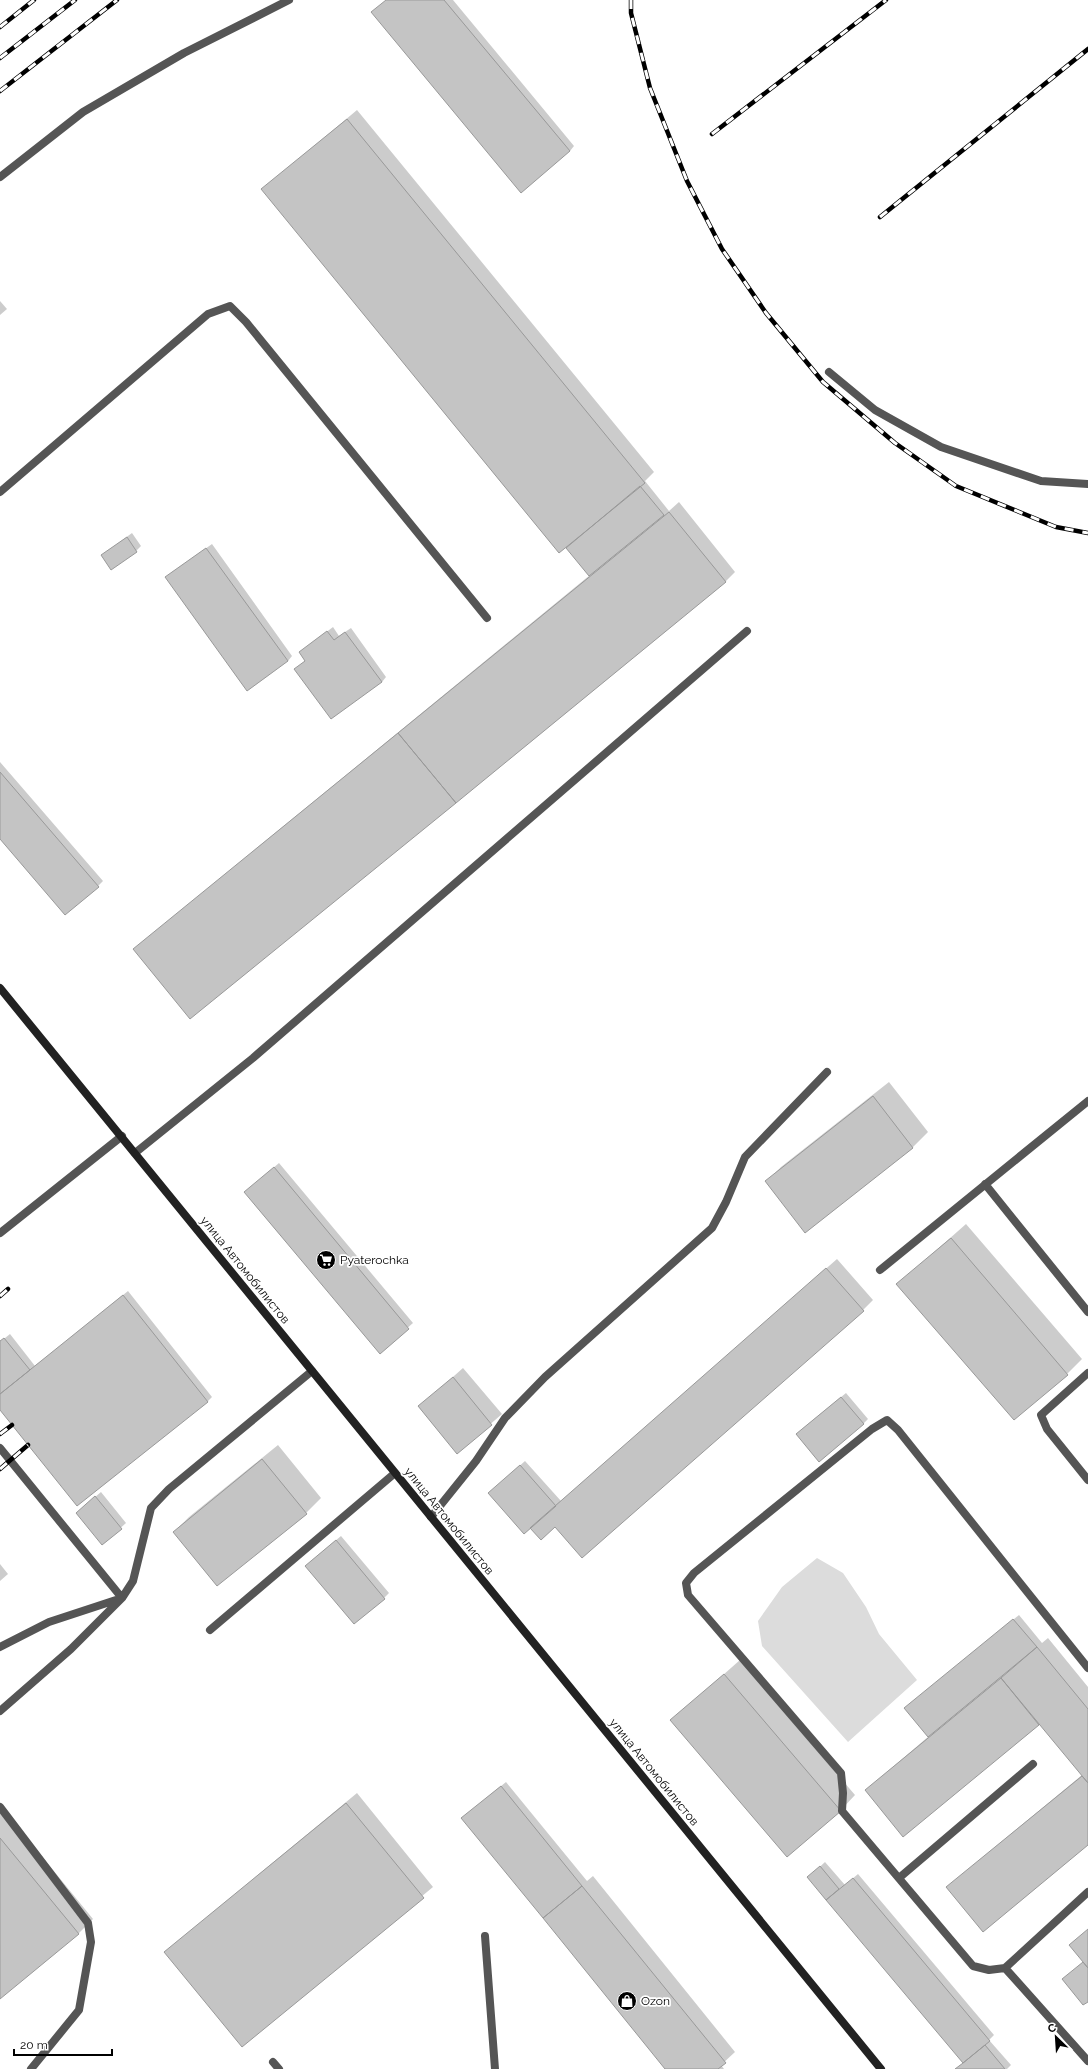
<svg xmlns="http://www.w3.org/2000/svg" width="1088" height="2069" font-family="Raleway,sans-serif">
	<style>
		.green { fill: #dcdcdc }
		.shadow { fill: #0003 }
		.building { fill: #c4c4c4; stroke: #999 }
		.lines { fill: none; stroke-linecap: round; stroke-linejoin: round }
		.lane { stroke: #555; stroke-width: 8 }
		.secondary { stroke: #222; stroke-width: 8 }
		.rail-casing { stroke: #000; stroke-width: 4.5 }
		.rail { stroke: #fff; stroke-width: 3; stroke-dasharray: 9; stroke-linecap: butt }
		.labels { text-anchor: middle; stroke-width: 3.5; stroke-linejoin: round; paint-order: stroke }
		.poi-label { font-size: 12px; fill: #000; stroke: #fff; text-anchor: start }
		.street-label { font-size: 12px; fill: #000; stroke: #fff }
	</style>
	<rect width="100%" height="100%" fill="#fff"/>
	<path class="green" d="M817 1558 843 1573 866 1607 879 1634 917 1680 848 1742 762 1646 758 1621 782 1587Z"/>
	<path class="shadow" d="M386 0H453L574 146 570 151Z
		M357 110 654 472 645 481 669 511 679 502 735 572 726 581 134 949 590 575 263 189Z
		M0 301 7 309 0 315Z
		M132 533 141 546 136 551 102 555Z
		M212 544 292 656 288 661 171 573Z
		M333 627 339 636 351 628 386 677 382 682 296 669 306 660 300 652Z
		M0 762 103 881 98 886 0 838Z
		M889 1082 928 1132 913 1147 805 1231 766 1182 781 1167Z
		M279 1163 413 1323 380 1352 245 1192Z
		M966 1224 1082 1359 1067 1374 898 1284Z
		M837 1259 873 1300 863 1310 555 1526H531L494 1489 525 1461 561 1501Z
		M128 1291 212 1397 207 1402 0 1408V1342L10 1334 35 1366Z
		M463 1368 502 1414 457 1453 419 1407Z
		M846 1393 868 1419 863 1424 802 1429Z
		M278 1445 321 1498 306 1513 217 1585 174 1532 189 1517Z
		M101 1492 126 1523 103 1544 82 1508Z
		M341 1536 389 1593 384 1598 311 1561Z
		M0 1564 8 1574 0 1581Z
		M1019 1615 1042 1643 1048 1638 1088 1687V1844L947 1887 1082 1775 1039 1723 903 1835 866 1790 929 1736 906 1708Z
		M740 1660 855 1795 841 1810 672 1720Z
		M506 1782 587 1881 593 1876 735 2052 721 2065 724 2069H667L468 1813Z
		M357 1793 433 1887 242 2046 165 1952Z
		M0 1805 93 1919 79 1933 0 1998Z
		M825 1862 845 1885 858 1874 994 2035 989 2040 1011 2065 1007 2069H957L964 2062 809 1877Z"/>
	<path class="building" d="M386 0H444L570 151 521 193 371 12Z
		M347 119 645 483 559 553 261 189Z
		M640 486 664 515 589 576 566 548Z
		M669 512 726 582 456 803 398 733Z
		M127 537 137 552 111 570 101 555Z
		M206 548 288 661 247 691 165 577Z
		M327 631 334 640 345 632 382 682 331 719 294 669 305 661 299 652Z
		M398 733 456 803 190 1019 133 949Z
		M0 772 99 887 65 915 0 839Z
		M873 1096 913 1148 805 1233 765 1181Z
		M274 1167 409 1329 380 1354 244 1192Z
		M951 1238 1068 1375 1014 1420 896 1284Z
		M826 1268 864 1311 582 1558 555 1527 541 1540 530 1528Z
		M123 1295 208 1402 77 1506 0 1410V1394Z
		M4 1338 30 1370 0 1394V1341Z
		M453 1377 492 1425 457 1454 418 1406Z
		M841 1397 864 1424 819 1462 796 1434Z
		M262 1459 307 1514 217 1586 173 1532Z
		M520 1465 556 1506 524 1534 488 1493Z
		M95 1496 122 1529 102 1545 76 1513Z
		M336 1540 385 1599 354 1624 305 1566Z
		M1013 1619 1037 1647 928 1737 904 1708Z
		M1037 1647 1088 1709V1783L1001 1678Z
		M724 1674 841 1811 787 1857 670 1720Z
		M1001 1678 1039 1725 903 1837 865 1790Z
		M1082 1776 1088 1783V1845L983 1932 946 1887Z
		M501 1786 582 1886 543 1918 461 1818Z
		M346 1803 424 1898 242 2047 164 1952Z
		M0 1838 79 1934 0 1999Z
		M820 1866 839 1889 826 1900 807 1877Z
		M853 1878 990 2041 963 2063 826 1900Z
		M582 1886 726 2063 718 2069H665L543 1918Z
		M1088 1929V1968L1069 1945Z
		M1083 1962 1088 1968V2002L1083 2005 1062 1979Z
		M985 2045 1005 2069H955L963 2063Z"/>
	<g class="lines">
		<path class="lane" d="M0 177 83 112 184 53 289 0
			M829 372 875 410 941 447 1041 481 1088 484
			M0 492 208 314 230 306 246 322 487 618
			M135 1153 253 1058 747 631
			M985 1184 1088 1312
			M0 1233 122 1136
			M880 1270 1088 1101
			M1088 1373 1041 1415 1047 1429 1088 1480
			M0 1448 122 1598 49 1622 0 1647
			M431 1517 476 1461 505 1418 545 1377 712 1228 726 1202 745 1157 827 1072
			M210 1630 395 1473
			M1088 1668 898 1430 887 1420 872 1429 694 1573 686 1583 688 1595 841 1773 843 1793 842 1811 973 1966 989 1970 1005 1968 1088 2061
			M0 1711 71 1649 122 1598 133 1581 151 1508 169 1489 312 1371
			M0 1807 88 1923 91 1942 79 2010 31 2069
			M899 1878 1033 1764
			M485 1936 495 2069
			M1005 1968 1088 1892
			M273 2062 279 2069"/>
		<path class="secondary" d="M0 988 881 2069"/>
		<defs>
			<path id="rail" d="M631 0V13L650 88 687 181 722 249 766 313 823 382 895 443 956 486 1056 527 1088 533
				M0 27 34 0
				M0 58 75 0
				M0 91 117 0
				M712 134 886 0
				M880 217 1088 49
				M0 1296 8 1289
				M0 1434 12 1425
				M0 1469 28 1445"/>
		</defs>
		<use href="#rail" class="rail-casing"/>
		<use href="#rail" class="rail"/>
	</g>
	<defs>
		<symbol id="supermarket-disc" viewBox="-11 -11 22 22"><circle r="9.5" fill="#000" stroke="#fff"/><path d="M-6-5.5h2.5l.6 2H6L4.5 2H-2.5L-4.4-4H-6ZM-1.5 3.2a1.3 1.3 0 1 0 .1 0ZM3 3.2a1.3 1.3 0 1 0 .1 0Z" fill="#fff"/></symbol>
		<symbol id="shop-disc" viewBox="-11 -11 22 22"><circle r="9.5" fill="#000" stroke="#fff"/><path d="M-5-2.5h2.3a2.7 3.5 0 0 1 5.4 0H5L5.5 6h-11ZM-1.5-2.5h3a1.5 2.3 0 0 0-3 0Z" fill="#fff"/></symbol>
	</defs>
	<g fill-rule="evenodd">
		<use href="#supermarket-disc" x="315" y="1249" width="22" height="22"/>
		<use href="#shop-disc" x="616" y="1990" width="22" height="22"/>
	</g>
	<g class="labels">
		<g class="poi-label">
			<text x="340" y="1264">Pyaterochka</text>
			<text x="641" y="2005">Ozon</text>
		</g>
		<g class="street-label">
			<text transform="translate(245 1270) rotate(51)" y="4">улица Автомобилистов</text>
			<text transform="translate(449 1521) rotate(51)" y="4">улица Автомобилистов</text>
			<text transform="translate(654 1772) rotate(51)" y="4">улица Автомобилистов</text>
		</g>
	</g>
	<g transform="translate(1056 2037) rotate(335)" stroke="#ffffff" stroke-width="3" paint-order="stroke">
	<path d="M0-3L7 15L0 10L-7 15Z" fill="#000000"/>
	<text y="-6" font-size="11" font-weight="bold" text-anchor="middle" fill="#000000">С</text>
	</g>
	<path d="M14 2049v6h98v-6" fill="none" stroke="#000000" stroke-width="2"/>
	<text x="20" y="2049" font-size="12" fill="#000000" stroke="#ffffff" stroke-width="3" paint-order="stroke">20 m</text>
</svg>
